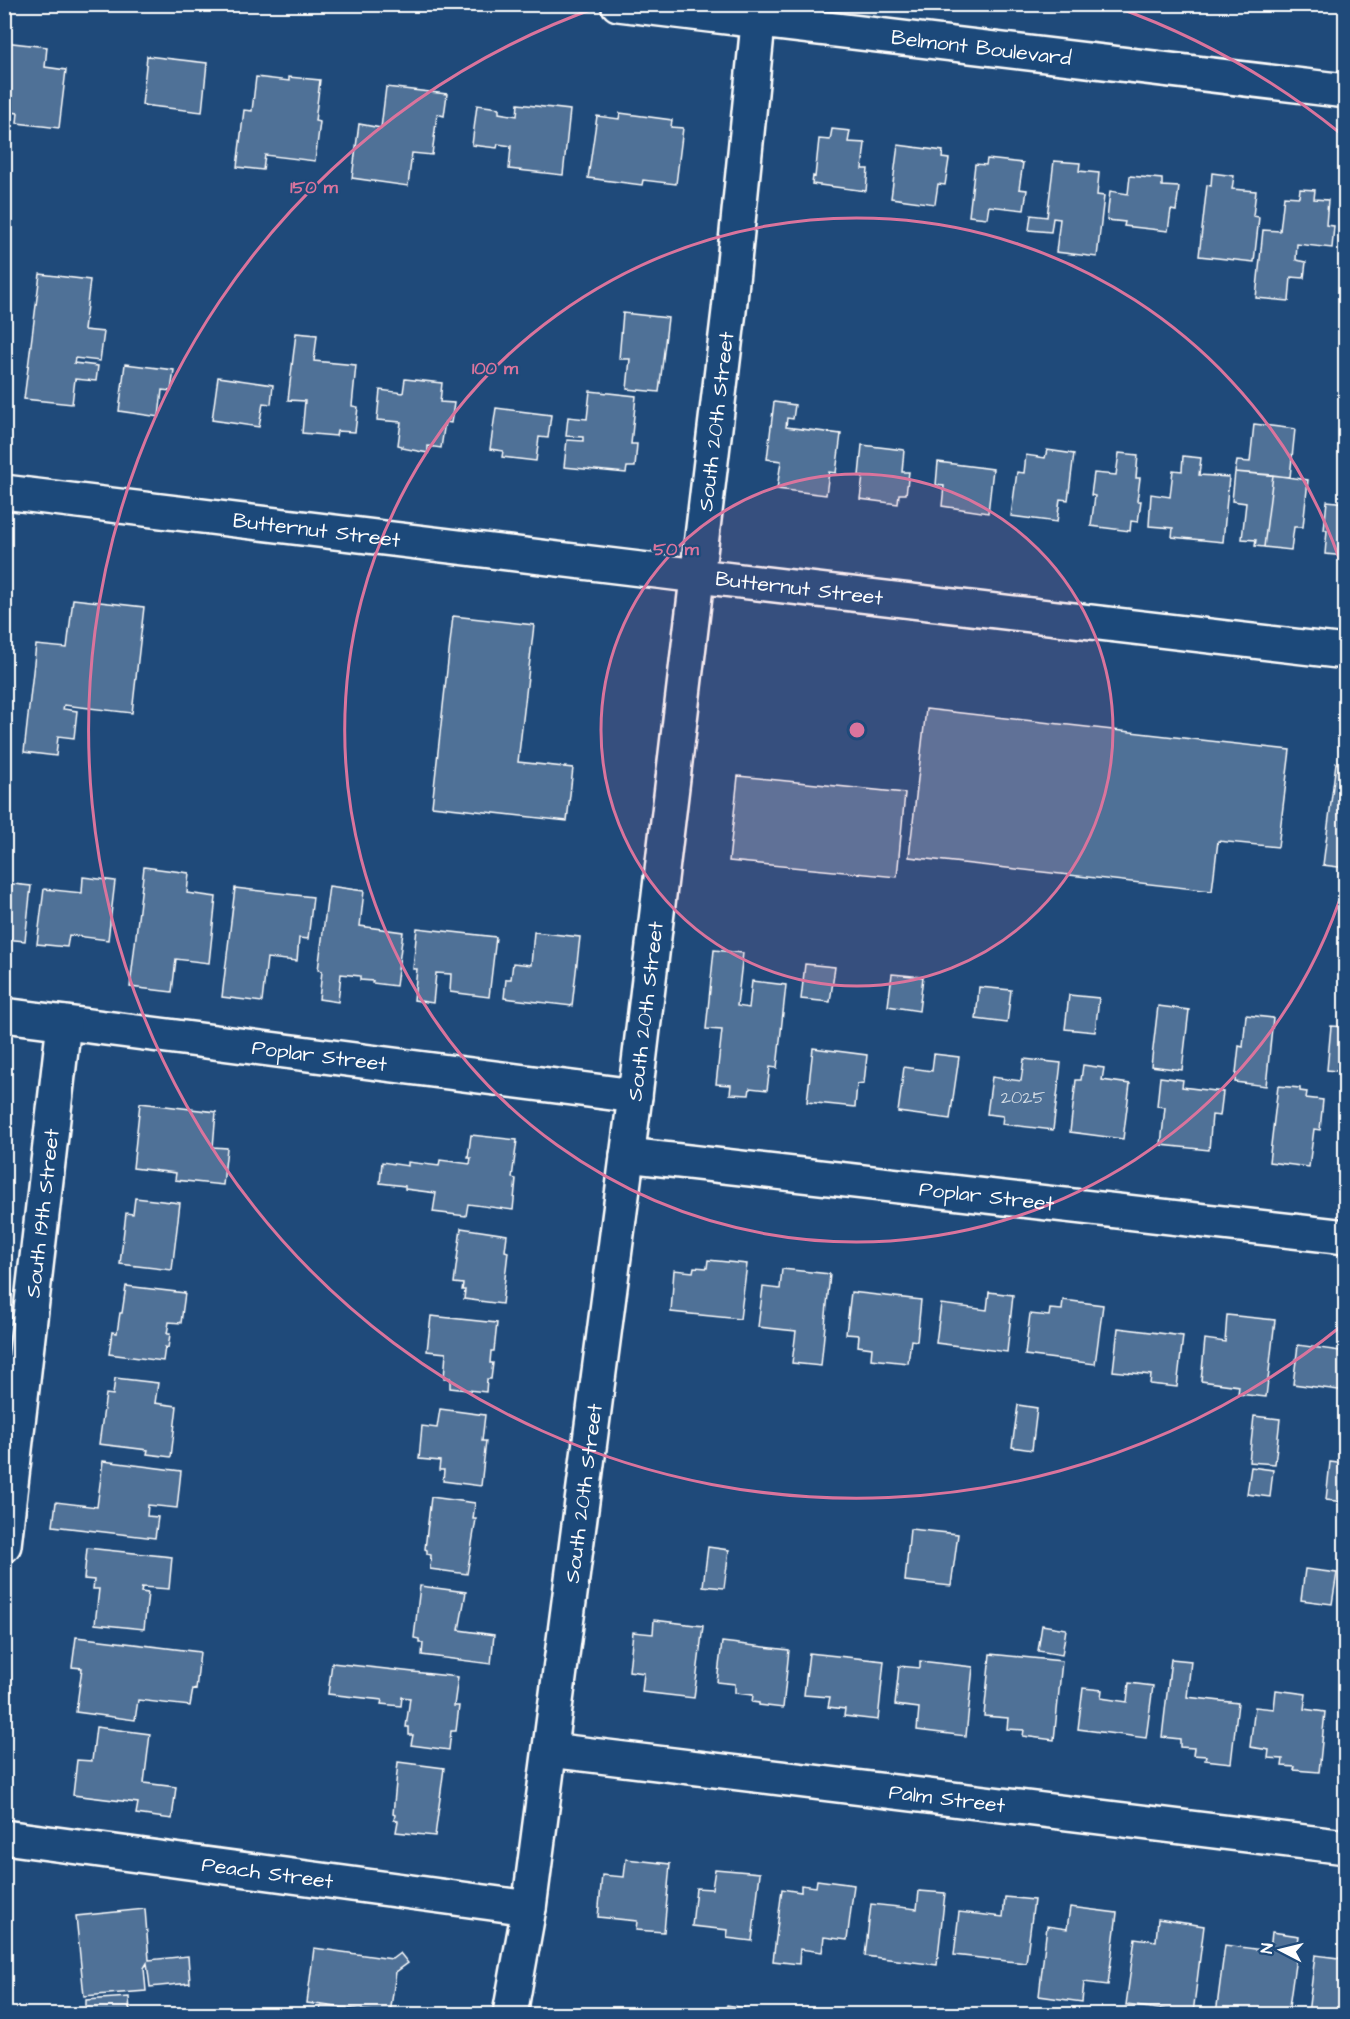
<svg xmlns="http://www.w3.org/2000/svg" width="1350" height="2019" font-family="'Architects Daughter',sans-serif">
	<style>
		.building { fill: #507197; stroke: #fff; stroke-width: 1.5 }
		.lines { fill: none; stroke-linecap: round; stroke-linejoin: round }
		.minor-casing { stroke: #fff; stroke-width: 38 }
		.minor { stroke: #1f4a7a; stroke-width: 33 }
		.ring { fill: none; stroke: #da749d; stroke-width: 3 }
		.labels { text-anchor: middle; stroke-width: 4.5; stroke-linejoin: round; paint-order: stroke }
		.number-label { font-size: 18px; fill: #d3dce5 }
		.street-label { font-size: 21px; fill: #fff; stroke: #1f4a7a }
		.centre { fill: #da749d; stroke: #1f4a7a; stroke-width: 3 }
		.ring-label { font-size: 18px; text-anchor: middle; font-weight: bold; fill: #da749d; stroke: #1f4a7a; stroke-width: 4.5; stroke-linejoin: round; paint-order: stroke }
	</style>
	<rect width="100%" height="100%" fill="#1f4a7a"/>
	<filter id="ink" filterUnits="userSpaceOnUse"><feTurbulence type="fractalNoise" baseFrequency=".0167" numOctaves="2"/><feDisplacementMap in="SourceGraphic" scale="12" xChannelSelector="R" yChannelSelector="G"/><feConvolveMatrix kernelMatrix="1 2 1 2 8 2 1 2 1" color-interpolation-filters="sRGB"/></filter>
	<g filter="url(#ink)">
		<path class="building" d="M4 42 47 47 45 67 66 70 59 128 17 123 18 113 4 111Z
			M147 56 207 63 202 112 142 105Z
			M256 77 289 81V77L320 80 315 121 320 122 315 161 265 155 263 170 237 167 244 110 252 111Z
			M386 87 447 94 444 116 437 114 432 155 412 153 408 186 352 178 359 124 381 128Z
			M518 104 570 110 563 175 509 169 511 146 498 144 497 148 472 145 477 105 499 108V113L517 116Z
			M620 113 672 120 671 127 683 128 676 184 643 180 642 185 588 178 597 116 619 119Z
			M832 129 850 131 848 142 865 143 862 169H868L866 191 812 184 813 176 815 177 819 139 830 140Z
			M898 145 943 151 942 158 949 159 945 185 938 184 935 204 891 198Z
			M987 159 1023 163 1019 189 1027 190 1024 210 989 206 987 218 969 216 975 164 986 165Z
			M1054 161 1080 163 1079 171 1099 173 1097 195 1104 196 1097 257 1056 252 1060 219 1053 218 1051 232 1029 230 1031 215 1047 217Z
			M1212 173 1234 176 1232 189 1256 191 1253 216 1259 217 1254 262 1199 256 1207 185 1211 186Z
			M1130 176 1162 179V186L1179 187 1176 211 1171 210 1168 231 1124 226 1125 222 1107 220 1110 191 1128 194Z
			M1300 189 1315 190 1314 199 1328 200 1326 225 1334 226 1332 248 1297 244 1296 260 1306 262 1304 278 1291 277 1289 301 1256 298 1263 230 1280 231 1284 196 1299 197Z
			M40 274 90 280 84 330 104 332 100 361 75 358 74 363 98 366 96 381 75 379 72 404 24 399Z
			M623 313 668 318 659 392 627 389 630 359H619Z
			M296 333 317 335 314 361 356 365 352 406 358 407 355 432 337 431 336 436 302 433 305 401 288 400Z
			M125 364 174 370 171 391 162 390 159 417 119 411Z
			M218 377 273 385 271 404 263 403 259 427 212 420Z
			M405 379 442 383 440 402 454 403 451 423 445 422 441 448 428 446V453L402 448V446L398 445 401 422 377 420 380 390 403 393Z
			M590 391 636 396 631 444H637L635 467H627L626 473 564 467 567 440 583 441V437L566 436 568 417 587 419Z
			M774 402 795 405 793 419 787 418 786 427 841 434 836 473 829 472 826 495 777 489 781 461 767 459Z
			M496 408 551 415 548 438 539 437 536 461 502 457 503 451 490 449Z
			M1254 424 1295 429 1290 477 1235 472 1237 461 1250 462Z
			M862 445 904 450 902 472H909L906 494H899L898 504 860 499 863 476H859Z
			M1047 450 1074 454 1068 500 1060 499 1057 522 1011 516 1017 472 1024 473 1026 455 1045 458Z
			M1119 453 1138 455 1136 478H1140L1137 501H1141L1138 522 1131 521 1130 531 1091 526 1095 496 1091 495 1094 473 1116 475Z
			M1183 456 1201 458 1199 475 1229 477 1223 542 1172 537 1173 528 1149 526 1151 494 1170 497 1173 470 1182 471Z
			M938 462 993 469 988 513 942 506 944 486 936 485Z
			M1235 472 1273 475 1264 547 1255 546 1256 540 1242 539 1246 503 1232 501Z
			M1273 475 1308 480 1303 527H1294L1291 550 1264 547Z
			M1327 501 1346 503V556L1325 554 1327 530H1324Z
			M73 599 144 607 132 713 64 705 63 709 77 711 74 738 58 736 56 756 24 752 36 645 67 648Z
			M453 616 534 625 518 762 573 768 567 821 432 806Z
			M926 709 1290 750 1278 847 1218 841 1212 891 909 857Z
			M1336 763 1346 765V868L1323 865Z
			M738 776 905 793 897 877 729 861Z
			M144 867 189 873 187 893 216 897 209 963 176 959 172 992 130 987Z
			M83 877 115 881 108 940 69 935 67 947 37 944 44 889 82 893Z
			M4 883 31 886 25 941 4 939Z
			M329 886 364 891 360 926 403 932 396 986 372 983 373 981 360 980V976L341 974 338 1002 319 999 322 971 318 970Z
			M235 888 313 897 308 939 299 938 297 961 267 958 262 1002 222 997Z
			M417 928 496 937 489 997 450 992 451 974 436 973 433 1003 414 1000 417 969H413Z
			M534 932 580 937 572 1006 504 998 506 979H511L513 963 531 965Z
			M714 950 743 953 737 1006 749 1008 752 981 786 985 777 1068 770 1067 767 1090 750 1088 749 1095 730 1094 731 1085 716 1084 722 1030 706 1029Z
			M805 964 835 967 830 1002 801 999Z
			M892 974 923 977 919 1011 888 1006Z
			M979 987 1011 990 1007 1023 976 1019Z
			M1069 995 1099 998 1095 1032 1065 1029Z
			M1158 1006 1189 1010 1182 1070 1151 1066Z
			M1246 1015 1273 1018 1266 1086 1235 1082 1239 1046 1243 1047Z
			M1331 1026 1346 1027V1072L1327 1070Z
			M813 1048 867 1055 864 1083 857 1084 855 1107 807 1102Z
			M934 1054 959 1057 950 1119 898 1112 904 1067 932 1071Z
			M1024 1059 1061 1063 1053 1130 1002 1124 1003 1116 987 1114 992 1077 1021 1081Z
			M1083 1065 1104 1068 1102 1080 1130 1084 1123 1139 1070 1132 1076 1080H1081Z
			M1160 1077 1183 1080 1182 1087 1223 1092 1220 1116 1212 1115 1209 1150 1161 1145 1165 1107 1157 1106Z
			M1278 1086 1300 1088V1091L1307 1092 1306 1098 1323 1100 1320 1130 1314 1129 1309 1167 1269 1162Z
			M1344 1086H1346V1168L1339 1167 1345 1123H1339Z
			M140 1103 216 1112 213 1147 227 1148 223 1185 175 1180 176 1173 133 1168Z
			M471 1135 517 1140 512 1178 516 1179 513 1210 468 1204 466 1216 433 1212 436 1193 405 1189V1186L380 1183 382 1162 408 1166V1162L439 1166 440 1160 470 1164 471 1158H468Z
			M135 1198 180 1203 172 1270 120 1264 126 1213 133 1214Z
			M461 1228 507 1235 505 1251 508 1252 502 1304 464 1299 465 1290H462L463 1284 454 1283Z
			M708 1260 747 1264 740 1319 671 1312 674 1270 693 1272 694 1267 707 1268Z
			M782 1269 830 1274 821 1366 792 1363 796 1331 758 1327 763 1287 780 1289Z
			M126 1286 185 1293 181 1323 169 1322 167 1334H170L168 1348 165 1347 163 1361 109 1354 112 1332 117 1333 120 1313H122Z
			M851 1292 921 1300 917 1341 911 1340 908 1363 871 1359 872 1348 858 1346 859 1335 846 1334Z
			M989 1292 1013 1295 1007 1352 936 1343 941 1304 987 1310Z
			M1063 1300 1103 1305 1095 1364 1025 1355 1030 1314 1049 1316 1050 1309 1062 1310Z
			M1227 1315 1275 1320 1266 1397 1238 1394 1239 1386 1201 1381 1205 1339 1225 1342Z
			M431 1316 497 1323 494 1351H491L490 1363H493L491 1379H487L486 1392 450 1388V1378H444L446 1353 427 1351Z
			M1118 1328 1183 1336 1177 1387 1150 1384 1151 1375 1113 1371Z
			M1342 1333 1346 1334V1391L1293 1384 1298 1345 1340 1351Z
			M115 1378 158 1383 155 1403 177 1406 171 1457 147 1454 148 1450 99 1444 106 1394 113 1395Z
			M1018 1405 1037 1408 1032 1450 1012 1447Z
			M440 1409 485 1415 482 1441H486L481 1486 443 1481 444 1470H439L440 1461 419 1459 422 1426 437 1428Z
			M1254 1416 1280 1419 1275 1464 1249 1462Z
			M103 1461 181 1471 177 1508 148 1505 147 1516 158 1517 155 1538 53 1526 56 1502 97 1507Z
			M1330 1462 1346 1464V1502L1326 1500Z
			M1251 1467 1273 1470 1270 1497 1247 1494Z
			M431 1497 475 1503 473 1519H476L467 1574 430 1569 431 1555 427 1554V1550L425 1549Z
			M910 1529 958 1534 951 1586 905 1581Z
			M708 1547 729 1550 724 1588 703 1586Z
			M87 1548 172 1557 169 1589 142 1587 141 1592 148 1593 144 1629 95 1624 99 1589H93L94 1580 84 1579Z
			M1305 1569 1337 1573 1332 1604 1301 1600Z
			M420 1586 466 1592 459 1630 494 1635 491 1664 422 1655 423 1643H419V1639L414 1638Z
			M654 1620 703 1626 694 1698 642 1692 644 1673 629 1671 633 1632 653 1634Z
			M1042 1625 1066 1629 1062 1655 1038 1651Z
			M76 1637 200 1652 196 1690 193 1689 190 1706 138 1700 135 1720 76 1712 82 1668 72 1667Z
			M722 1642 789 1650 783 1708 759 1705V1703L752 1702 753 1695 735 1693V1684L717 1682Z
			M809 1653 884 1661 878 1720 844 1716 845 1709 828 1707 830 1697 804 1695Z
			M990 1654 1062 1661 1054 1740 1023 1736 1024 1730 1007 1729 1008 1718 984 1716Z
			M1171 1659 1191 1661 1187 1697 1238 1703 1231 1763 1205 1760 1206 1756 1193 1755 1194 1748 1180 1747V1739L1162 1737Z
			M920 1661 973 1667 966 1736 917 1730 919 1708 895 1705 899 1666 920 1668Z
			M332 1663 458 1677 454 1706H459L456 1731H451L449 1750 411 1745 413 1735H409V1727H406L410 1698 402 1697 401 1706 381 1704 382 1700 328 1694Z
			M1129 1683 1153 1686 1146 1738 1078 1729 1083 1688 1102 1690 1101 1698 1127 1702Z
			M1276 1690 1306 1694 1304 1709 1325 1712 1319 1772 1294 1770 1295 1767 1282 1766 1283 1759 1268 1758 1269 1750 1250 1747 1255 1707 1274 1709Z
			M1344 1697H1346V1753L1338 1752Z
			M96 1727 150 1734 144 1783 176 1787 172 1819 136 1814 138 1803 73 1795 77 1760 92 1761Z
			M398 1762 444 1768 435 1836 396 1832 398 1821 394 1820 395 1815 393 1814Z
			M626 1859 670 1864 664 1932 636 1930 637 1921 598 1917 602 1875 624 1877Z
			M715 1869 760 1873 752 1941 727 1938 728 1930 692 1926 696 1888 712 1889Z
			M817 1880 854 1885 847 1940 824 1937 822 1952 800 1949 799 1964 773 1961 782 1889 801 1892V1885L816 1887Z
			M919 1891 945 1893 937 1965 865 1956 871 1904 917 1909Z
			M1005 1897 1034 1900 1026 1963 954 1955 959 1912 1003 1917Z
			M1070 1907 1117 1913 1108 1985 1084 1982 1082 2002 1039 1996 1047 1926 1067 1929Z
			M145 1909 149 1960 188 1956 190 1983 150 1987 147 1963 144 1968 146 1991 84 1996 76 1916Z
			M1158 1919 1204 1926 1193 2013 1126 2005 1135 1938 1156 1941Z
			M1272 1932 1299 1936 1288 2014H1216L1225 1945 1270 1951Z
			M314 1948 392 1959 400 1953 408 1963 396 1972 390 2014 307 2003Z
			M1315 1955 1346 1959V2014H1308Z
			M129 1997 130 2014H86V2000Z
			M321 2005 388 2014H319Z
			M727 2005 745 2008 744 2014H726Z"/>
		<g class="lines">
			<defs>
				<g id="minor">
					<path id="s1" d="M618 4 1346 91"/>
					<path id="s2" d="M4 492 698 576 1346 652"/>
					<path id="s3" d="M4 1015 635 1096"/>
					<path id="s4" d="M627 1155 1346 1237"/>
					<path id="s5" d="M4 1545 64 1023"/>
					<path id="s6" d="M550 1750 1346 1847"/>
					<path id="s7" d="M4 1837 529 1908"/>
					<path id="s8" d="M510 2014 529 1908 635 1096 729 311 760 4"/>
				</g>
			</defs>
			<use href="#minor" class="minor-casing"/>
			<use href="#minor" class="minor"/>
		</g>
	</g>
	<circle cx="857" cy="730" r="256" fill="#da749d" fill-opacity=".12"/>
	<g class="ring">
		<circle cx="857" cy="730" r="256"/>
		<path d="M1345 884A512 512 0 1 1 1345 576"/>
		<path d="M1340 1327A768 768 0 1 1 601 6M1113 6A768 768 0 0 1 1340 133"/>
	</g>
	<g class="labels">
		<g class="number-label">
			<text x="1023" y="1103">2025</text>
		</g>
		<g class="street-label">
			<text dy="7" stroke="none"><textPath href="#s1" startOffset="366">Belmont Boulevard</textPath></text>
			<text dy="7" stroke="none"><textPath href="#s8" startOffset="1606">South 20th Street</textPath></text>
			<text dy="7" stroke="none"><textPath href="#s2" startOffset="315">Butternut Street</textPath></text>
			<text dy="7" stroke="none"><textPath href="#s2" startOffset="801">Butternut Street</textPath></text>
			<text dy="7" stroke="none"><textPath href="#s8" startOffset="1012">South 20th Street</textPath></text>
			<text dy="7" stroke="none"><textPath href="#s3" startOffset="318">Poplar Street</textPath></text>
			<text dy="7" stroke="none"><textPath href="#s4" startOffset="362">Poplar Street</textPath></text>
			<text dy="7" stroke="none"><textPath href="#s5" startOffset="334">South 19th Street</textPath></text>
			<text dy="7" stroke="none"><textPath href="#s8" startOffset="526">South 20th Street</textPath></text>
			<text dy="7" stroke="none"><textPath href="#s6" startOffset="400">Palm Street</textPath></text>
			<text dy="7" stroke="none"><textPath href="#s7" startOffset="266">Peach Street</textPath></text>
		</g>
	</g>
	<circle cx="857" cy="730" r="9" class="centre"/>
	<g class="ring-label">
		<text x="314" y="193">150 m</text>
		<text x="495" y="374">100 m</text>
		<text x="676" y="555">50 m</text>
	</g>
	<rect width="1350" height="2019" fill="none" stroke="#1f4a7a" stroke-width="24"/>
	<rect x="12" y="12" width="1326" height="1995" fill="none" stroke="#fff" stroke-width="2" filter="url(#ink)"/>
	<g transform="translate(1281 1950) rotate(277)" stroke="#1f4a7a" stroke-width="4.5" paint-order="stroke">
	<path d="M0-4.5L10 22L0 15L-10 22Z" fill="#ffffff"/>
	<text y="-9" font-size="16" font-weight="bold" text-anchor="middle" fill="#ffffff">N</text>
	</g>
</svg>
